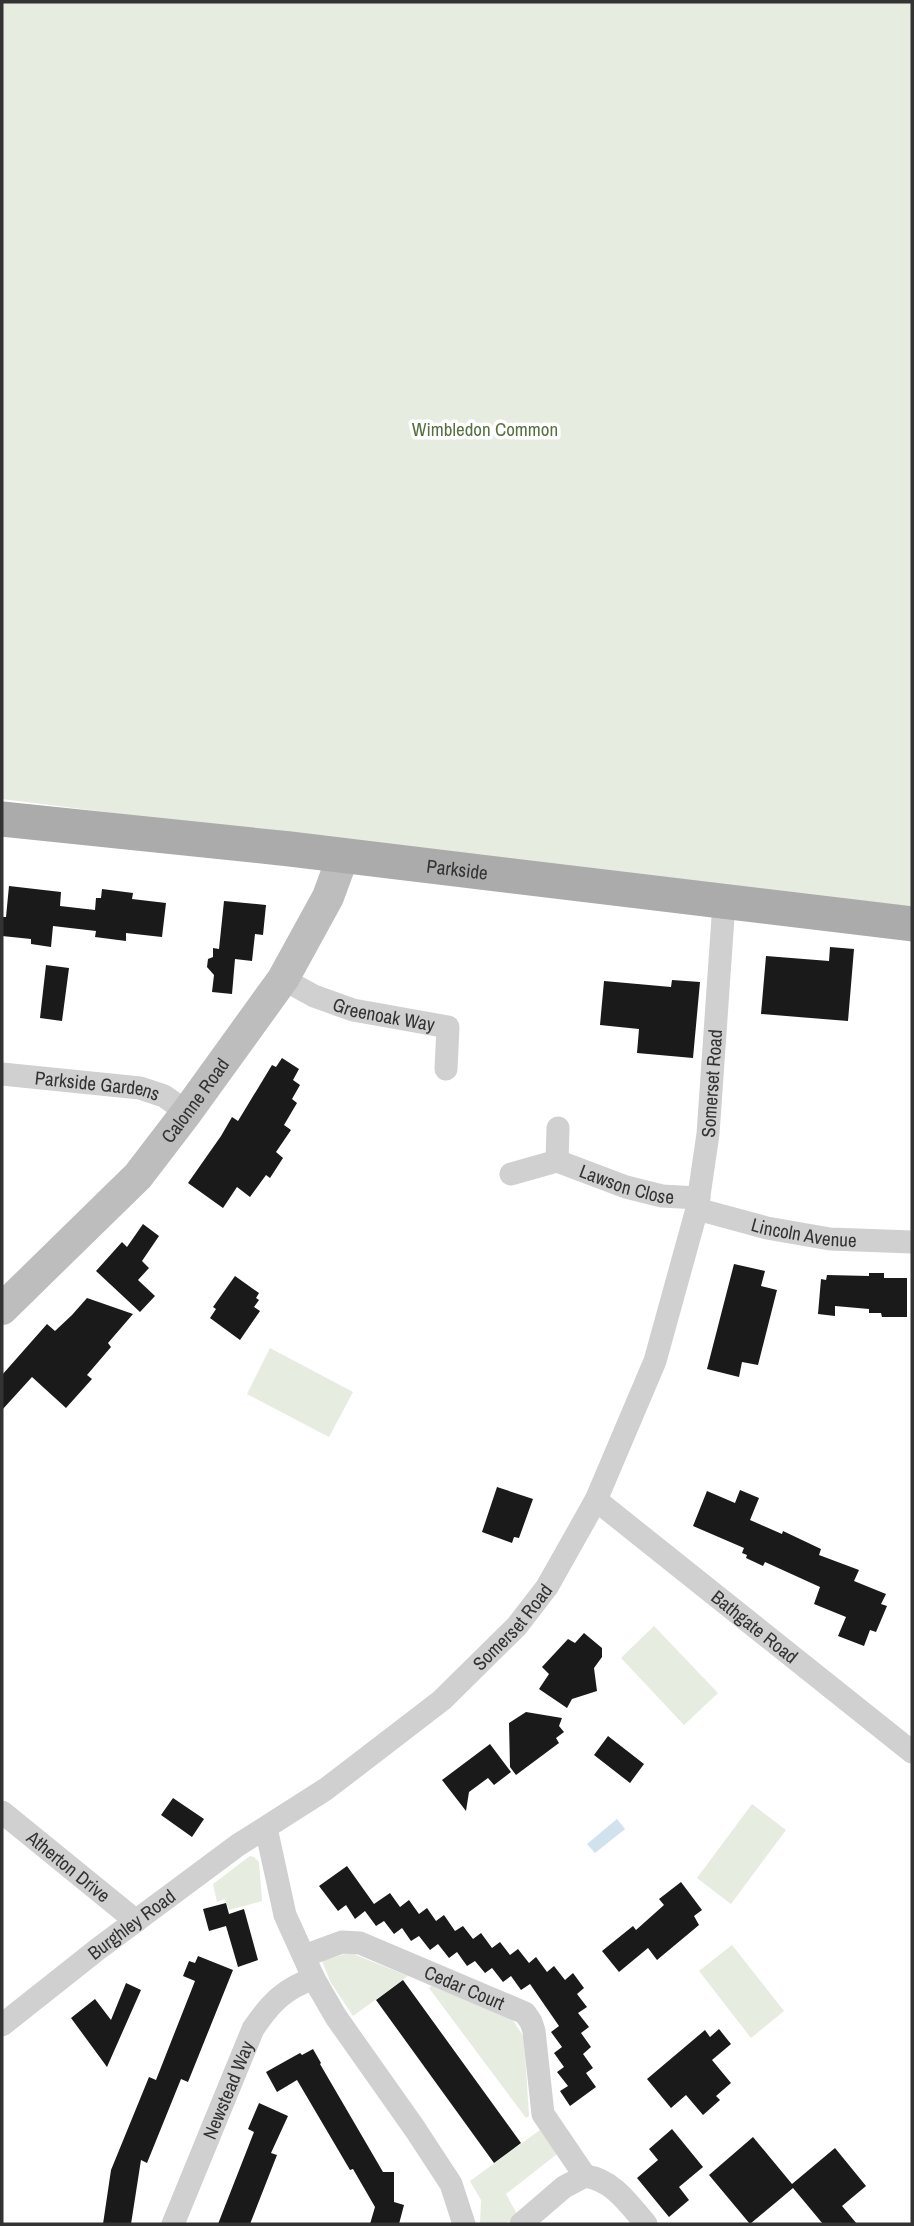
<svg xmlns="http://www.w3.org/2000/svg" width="914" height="2226" font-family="'Archivo Narrow',sans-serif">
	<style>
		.green { fill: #e6ecdf }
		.water { fill: #cfe2ee }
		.building { fill: #1a1a1a }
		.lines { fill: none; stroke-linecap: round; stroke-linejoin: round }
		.street { stroke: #d0d0d0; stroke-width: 23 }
		.secondary { stroke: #bdbdbd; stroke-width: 32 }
		.primary { stroke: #ababab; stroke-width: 35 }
		.labels { text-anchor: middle; stroke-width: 7; stroke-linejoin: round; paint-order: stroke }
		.park-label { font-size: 19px; fill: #56703f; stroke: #fff }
		.street-label { font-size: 19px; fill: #333; stroke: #fff }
	</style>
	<rect width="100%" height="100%" fill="#fff"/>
	<path class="green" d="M2 2H912V914L2 799Z
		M270 1348 353 1392 329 1437 247 1394Z
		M654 1626 718 1693 684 1725 621 1658Z
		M752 1804 786 1830 731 1904 697 1878Z
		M250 1856 254 1857 259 1862 262 1901 229 1910 225 1899 217 1902 213 1884Z
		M732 1945 784 2011 751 2038 699 1971Z
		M348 1953H351L408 1976 353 2016 331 1983 322 1961Z
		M432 1986 512 2019 524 2037 529 2116 526 2118 429 1988Z
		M540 2130 557 2154 506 2194 517 2214 506 2224 480 2223 481 2200 470 2181Z"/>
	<path class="water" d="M617 1819 625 1829 595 1853 587 1844Z"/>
	<path class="building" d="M9 886 61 892 60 906 95 910 96 898H101L102 889 133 893 132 899 166 903 162 937 126 933V941L95 937 96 931 53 926 51 947 31 944V939L2 936V917H6Z
		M224 901 266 905 263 935 255 934 252 961 235 959 232 994 212 992 214 975 207 967 208 959 213 957V948L219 949Z
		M830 947 854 949 848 1021 761 1014 766 956 829 961Z
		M46 965 69 968 62 1021 40 1018Z
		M672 980 700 982 693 1058 637 1053 639 1029 600 1025 604 981 671 987Z
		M282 1058 299 1069 293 1080 300 1085 292 1099 297 1103 284 1125 291 1130 276 1152 283 1158 270 1178 266 1175 250 1197 237 1187 223 1208 188 1183 221 1136 232 1117 238 1121 272 1065 276 1067Z
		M143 1224 159 1236 142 1261 149 1268 138 1280 155 1296 140 1312 96 1271 122 1242 127 1247Z
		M734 1264 765 1271 761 1286 777 1290 758 1365 742 1362 739 1377 707 1369Z
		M869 1273H884V1278H907V1317H882L881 1313H869V1309L835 1306V1316L818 1314 821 1279 826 1280 827 1275 869 1276Z
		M235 1276 259 1293 256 1298 259 1300 254 1307 260 1311 240 1340 210 1318 216 1309 213 1307Z
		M87 1298 133 1314 108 1343 111 1347 87 1375 92 1379 66 1408 32 1377 2 1410V1375L47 1324 55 1331 72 1315Z
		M497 1487 533 1499 519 1538 514 1537 512 1543 482 1532Z
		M740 1490 759 1498 750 1520 782 1534 783 1531 821 1549 819 1555 859 1570 854 1581 886 1594 881 1604 887 1606 876 1632 870 1630 864 1646 838 1636 846 1617 814 1604 820 1587 765 1562 763 1566 746 1558 747 1555 742 1553 744 1548 693 1526 707 1491 735 1503Z
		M584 1633 602 1648V1657L594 1668 597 1691 572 1699 567 1708 539 1689 549 1674 542 1667 568 1639 575 1643Z
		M526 1712 562 1718 559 1726 564 1732 556 1738 559 1743 516 1775 510 1767 509 1723Z
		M608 1736 644 1764 630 1783 594 1755Z
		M490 1744 511 1772 494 1785 488 1778 469 1792 466 1811 442 1780Z
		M173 1798 204 1819 192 1837 161 1815Z
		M347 1866 374 1904 390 1893 400 1907 409 1900 419 1914 427 1908 436 1921 444 1915 455 1931 463 1926 473 1939 481 1933 492 1948 500 1942 510 1955 518 1949 529 1963 536 1957 547 1972 554 1966 565 1980 573 1973 584 1988 577 1994 587 2007 578 2013 589 2027 581 2033 591 2047 583 2054 593 2068 586 2073 596 2087 570 2106 560 2091 568 2086 557 2072 564 2067 554 2053 562 2047 551 2032 559 2026 530 1984 521 1990 511 1976 503 1982 492 1968 485 1973 475 1961 467 1966 457 1952 449 1958 438 1944 430 1950 419 1936 411 1941 402 1928 394 1934 384 1921 376 1926 365 1911 355 1919 346 1905 338 1911 319 1886Z
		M681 1882 702 1910 694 1916 699 1925 657 1960 648 1948 619 1972 602 1951 633 1926 636 1930 664 1905 659 1899Z
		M226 1903 229 1914 244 1909 258 1960 238 1967 226 1926 209 1931 203 1909Z
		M198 1956 233 1970 188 2082 181 2079 147 2163 141 2160 131 2224H103L111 2170 149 2077 156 2080 195 1981 183 1976 189 1961 195 1963Z
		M403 1980 521 2143 494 2163 376 2000Z
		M126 1983 141 1990 107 2067 71 2018 95 1999 111 2020Z
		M719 2029 731 2044 712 2060 731 2083 716 2096 720 2100 703 2115 686 2095 671 2108 647 2079 705 2030 710 2037Z
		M313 2049 321 2063 320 2064 383 2172H394V2202L404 2205 399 2224H370L375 2207 353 2169 350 2170 297 2080 277 2092 266 2072 300 2053 302 2055Z
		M259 2103 288 2116 271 2153 277 2155 250 2224H218L254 2132 248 2129Z
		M672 2129 703 2167 679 2187 689 2200 669 2217 637 2178 658 2160 649 2149Z
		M753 2137 792 2184 835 2148 866 2186 842 2206 857 2224H823L793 2188 750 2224 709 2175Z"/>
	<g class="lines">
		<g class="street">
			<path id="s1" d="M283 979 314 996 353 1010 448 1027 446 1069"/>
			<path id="s2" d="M2 1074 140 1088 164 1096 187 1112"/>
			<path id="s3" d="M558 1128 557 1161 626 1187 662 1196 699 1198"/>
			<path d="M511 1174 557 1161"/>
			<path id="s4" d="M697 1209 767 1228 830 1239 912 1242"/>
			<path id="s5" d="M596 1500 912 1752"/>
			<path id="s6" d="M2 1812 136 1921"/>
			<path d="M266 1828 285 1915 314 1979 336 2017 415 2129 451 2184 464 2224"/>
			<path id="s7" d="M304 1956 342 1942 360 1943 525 2013 531 2022 534 2031 543 2114 585 2176"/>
			<path id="s8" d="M2 2025 98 1949 238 1845 326 1789 442 1700 517 1626 547 1587 596 1500 655 1361 697 1209 708 1134 724 903"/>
			<path id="s9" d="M173 2224 253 2029C269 2005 285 1987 314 1979"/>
			<path d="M521 2224 564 2187 585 2176C613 2180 628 2203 646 2224"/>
		</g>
		<path class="secondary" id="s10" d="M2 1309 138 1176 187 1112 283 979 328 897 343 856"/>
		<path class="primary" id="s11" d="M2 819 290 849 912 924"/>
	</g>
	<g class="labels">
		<g class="park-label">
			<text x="485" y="436">Wimbledon Common</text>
		</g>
		<g class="street-label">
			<text dy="7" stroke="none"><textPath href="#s11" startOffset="458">Parkside</textPath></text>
			<text dy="7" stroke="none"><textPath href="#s1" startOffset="108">Greenoak Way</textPath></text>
			<text dy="7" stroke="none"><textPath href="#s8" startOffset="1237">Somerset Road</textPath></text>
			<text dy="7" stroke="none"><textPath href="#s2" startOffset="96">Parkside Gardens</textPath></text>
			<text dy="7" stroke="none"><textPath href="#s10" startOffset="285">Calonne Road</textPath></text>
			<text dy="7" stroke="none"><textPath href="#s3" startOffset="107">Lawson Close</textPath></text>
			<text dy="7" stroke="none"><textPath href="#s4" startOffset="110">Lincoln Avenue</textPath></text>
			<text dy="7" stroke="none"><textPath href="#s8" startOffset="649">Somerset Road</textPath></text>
			<text dy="7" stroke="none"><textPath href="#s5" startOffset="203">Bathgate Road</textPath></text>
			<text dy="7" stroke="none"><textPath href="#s6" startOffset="86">Atherton Drive</textPath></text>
			<text dy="7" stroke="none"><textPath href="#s8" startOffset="164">Burghley Road</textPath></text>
			<text dy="7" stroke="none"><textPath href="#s7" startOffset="172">Cedar Court</textPath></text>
			<text dy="7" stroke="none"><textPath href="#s9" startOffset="145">Newstead Way</textPath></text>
		</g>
	</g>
	<rect width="914" height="2226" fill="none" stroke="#333333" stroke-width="7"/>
</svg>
